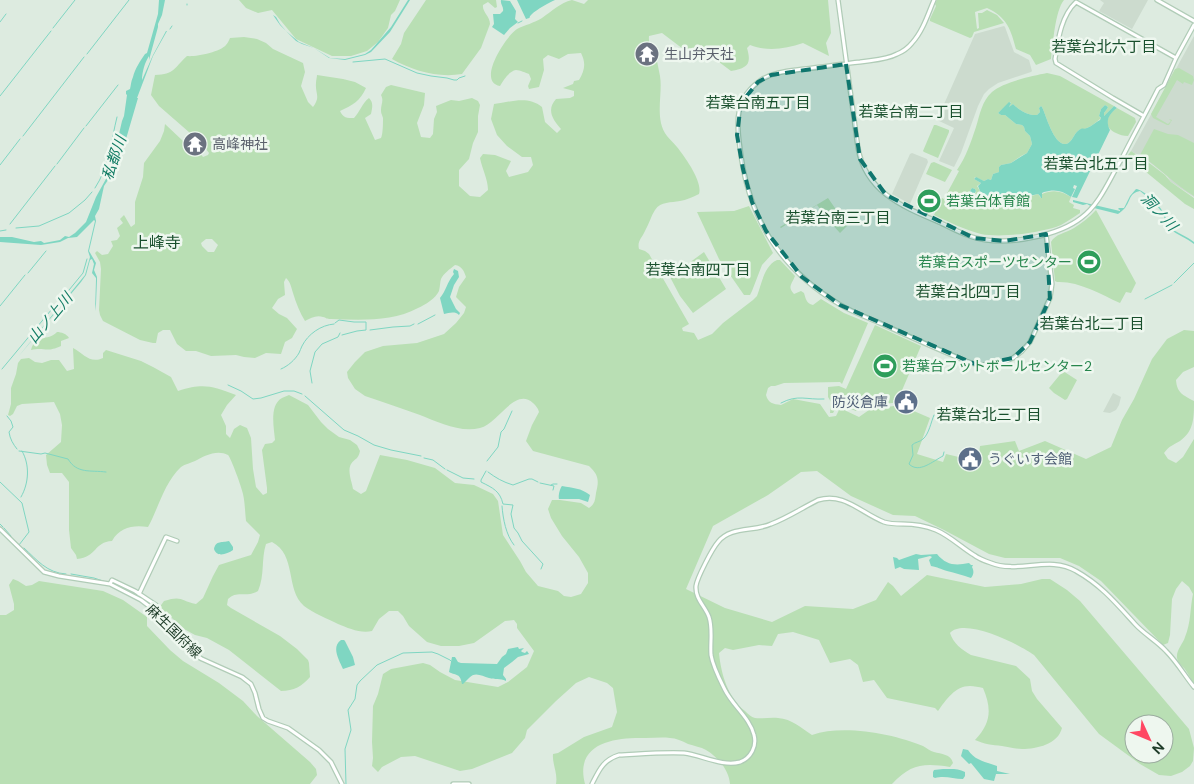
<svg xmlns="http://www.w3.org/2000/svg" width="1194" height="784" font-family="'DM Sans','Noto Sans JP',sans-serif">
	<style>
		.built { fill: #ccdbce }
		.green { fill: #b9dfb4; fill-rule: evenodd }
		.water { fill: #7fd6c2 }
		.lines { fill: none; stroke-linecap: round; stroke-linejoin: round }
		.stream { stroke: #7fd6c2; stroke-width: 1 }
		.secondary-casing { stroke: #b0ccb7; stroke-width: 5.5 }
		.secondary { stroke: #fff; stroke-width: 3 }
		.marked { fill: #0f766e; fill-opacity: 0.2; stroke: #0f766e; stroke-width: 4; stroke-dasharray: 10 6; stroke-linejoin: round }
		.labels { text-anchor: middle; stroke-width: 5; stroke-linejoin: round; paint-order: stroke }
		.worship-label { font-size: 14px; fill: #5b616d; stroke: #eef7ef; text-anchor: start }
		.leisure-label { font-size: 14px; fill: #27864d; stroke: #eef7ef; text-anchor: start }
		.service-label { font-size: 14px; fill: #4e5e75; stroke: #eef7ef; text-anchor: end }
		.street-label { font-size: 14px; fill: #1e3c28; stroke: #eef7ef }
		.neighbourhood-label { font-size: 15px; fill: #184f2c; stroke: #eef7ef }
		.water-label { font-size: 15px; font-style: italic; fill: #137d65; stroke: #eef7ef }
		.quarter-label { font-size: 16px; fill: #184f2c; stroke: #eef7ef }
	</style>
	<rect width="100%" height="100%" fill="#ddebe0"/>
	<path class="built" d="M1100 0H1148L1132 29 1099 11 1104 3Z
		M1004 26 1005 27 1014 52 1029 60 1032 71 1031 72 998 83 989 89 984 94 978 106 961 153 954 167 939 161 954 128 937 120 975 34Z
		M1194 36V197L1171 182 1167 176 1148 161 1131 151Z
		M912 153 927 159 928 162 910 204 892 194 910 154Z
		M1113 393 1121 397 1119 405 1116 410 1110 413 1103 412Z"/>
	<path class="green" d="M239 0H400L395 11 391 15 388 28 378 42 367 51 351 56H332L296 39 272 10 258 13 246 8Z
		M426 0H496L497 7 495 8 488 2 483 5C482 12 490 16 490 24L481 48 462 74C438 78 413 71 392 59L401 44 404 33Z
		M572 0 584 4 588 0H828L831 33 826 43 829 56 803 43C785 49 768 52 750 45L747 48C752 65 747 68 731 71L703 50 696 49 687 52 662 33 649 36C648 48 654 51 657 61 658 66 659 71 660 76 663 95 654 119 667 136 670 140 674 143 677 147 685 157 703 182 699 194 693 197 686 200 680 201 671 203 661 201 655 210 651 216 649 224 645 231 642 238 637 241 639 249L645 251 649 254 689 324 682 328 683 331 694 333 698 340 712 334 723 323 753 300 757 296C762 283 764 266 777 260H780L795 276C792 284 787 287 794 294L801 291 804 293C806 299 806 303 813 305L821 299 844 313 868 323 842 384 840 382 784 383 775 386H771L768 388 766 395C768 403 773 404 781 405L793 399 820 404 829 417 836 416 840 408 859 417 869 410 900 405 930 418 917 454 943 462 946 454 963 458 962 465 973 466 978 462 980 446 1015 441 1019 451 1045 441 1086 459 1111 447 1122 420 1134 399 1152 359 1167 339 1184 330 1194 331V367L1183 372 1176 380C1177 393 1183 395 1194 401 1194 418 1194 431 1180 441 1172 446 1170 445 1164 453L1168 459 1176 463 1183 457 1194 439V685C1191 679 1188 673 1184 668 1181 665 1178 663 1177 658 1176 650 1183 644 1185 637 1191 623 1190 608 1193 594L1189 587 1182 581 1176 589 1172 599 1170 635 1168 643 1163 645 1101 581 1079 566 1060 558H1005L989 554 944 530 915 516 893 515 851 496 817 471 801 472 768 495 713 526 686 589 725 608 772 622 805 606 853 609 876 600 888 582 893 586 901 596 927 575 985 587 1021 584 1042 579H1050L1067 590 1080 601 1189 729 1194 748 1193 761 1190 766 1182 772 1171 776 1159 775 1140 764 1099 734 1034 655C1019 644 964 617 950 633 953 643 962 650 971 655L1016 666 1030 679 1032 691 1037 699 1062 728C1058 744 1037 749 1022 749 1016 749 1009 747 1002 746 992 745 984 744 975 740 991 723 992 709 983 688 979 687 974 686 970 686 955 686 946 700 938 711L935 708 887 698 874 680 863 682 858 665 850 659 830 663 819 640 793 632 778 634 772 646 759 645 733 650 725 648 719 653C721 674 728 698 745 711 748 714 751 717 755 718 762 719 771 717 778 718 792 719 801 728 812 735 843 724 894 734 923 746 927 748 930 751 934 752 941 754 951 754 953 763L950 767C923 763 911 764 892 784H730C729 770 718 757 706 750 701 747 694 746 688 744 682 741 676 738 670 738 662 737 654 738 646 738 616 737 574 742 585 784H556C558 773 552 764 553 754L558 753 584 737 612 727 617 712 613 688 607 683 589 677 576 683 556 701 527 730 525 738 512 753 472 769 460 771 415 756 401 757 382 767 378 772 372 766 373 758 372 742 373 706 378 694 383 674 391 669 423 663 430 665 440 672 455 680 498 687 508 682 527 667 534 651 517 628V624L514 620 505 621 474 643 459 646H441L427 642 409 626 403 616 398 611H389L379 619 372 631C361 634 348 628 338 624 328 619 313 613 304 606 285 589 297 555 272 542L266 544C261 559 265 575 258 591 256 592 252 594 250 594 241 595 235 592 228 599L227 605 231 608 280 636 297 649 308 660 309 663 310 677C302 686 294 691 281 691L229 650 207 638 195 635 184 629 162 609 159 608 164 601C182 595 181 601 196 604L203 598 213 576 219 565 251 555 258 542 260 535 246 521C245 512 245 503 243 494 242 488 231 458 228 455 217 449 204 456 195 461 191 463 185 464 181 467 164 483 159 507 148 527 133 525 120 527 112 541 94 542 97 557 77 559L76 555 71 548 69 530V482L62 473H50L47 465 46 455 61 442 62 425 60 414 54 402 22 404 17 406 13 414 10 416 8 415 11 404V388L16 374 18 363 21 359 29 358 35 362 42 363 51 360H59L67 371 74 369 73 348C84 354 90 364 103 358V353L106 350 141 361 153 367 171 377 178 391C204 383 211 386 236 395L227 405 221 415 226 426V434L230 438 234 429 240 425 247 428 251 438 253 469 256 487 263 495 267 493V488L262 450 265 444 272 443 275 440C274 428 269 405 282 398 284 397 287 396 289 395L308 405 321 422 328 429 339 437 350 440 357 445 360 451C358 460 355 458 351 464 347 471 352 482 353 489L361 494 366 491 380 455 407 460 435 468 455 483 474 485 493 494 498 501 503 535 520 561 526 572 538 586 558 591 564 596 571 597 581 594 588 583V573L579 557 562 536 551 518 548 509 552 500H560L581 503 589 508C595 504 595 500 596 493 599 481 599 475 589 466L533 451 526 441 532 425 539 412C538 408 536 406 533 403 515 386 498 424 480 428 460 433 438 422 420 415 402 409 384 402 365 396L355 389 348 378 347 372 355 362 365 352 383 346 417 343 444 334 456 323 464 313 466 307 456 297 459 287 466 277C464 271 462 266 455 265 450 269 443 274 441 279 440 282 440 287 439 291 436 298 425 305 418 308 392 322 360 320 331 319 326 319 327 318 323 317 316 315 311 318 305 321 300 313 296 303 293 293 291 287 291 283 286 278L284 282 285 295 278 299 272 308 279 314 287 318 297 329 292 338 285 342 281 354 266 353 255 358 244 357 236 355 211 356 196 351H186L177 344 170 330H163L158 333 156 343H153L140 340 103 321 100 315 99 310 101 269 100 262 95 253 97 251 102 255 108 254 113 246 111 241 117 240 120 236 117 228 123 223 120 219 124 215 131 227 135 224V202L143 177 144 163 160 141 164 131 165 124 183 141 185 152 189 153 196 148 203 157 208 155 209 153 206 149H200C203 141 196 137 190 133L159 106 151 95 155 75C175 74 173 69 187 56 196 57 220 52 226 45 228 43 229 40 230 38L244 37 257 39 266 43 273 49 303 63 305 72 301 86 308 102 313 107C321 96 315 94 316 83 316 80 317 77 317 75L343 79 355 82 366 88C360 101 353 105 340 111 343 118 347 118 354 118 360 112 362 103 369 98 374 103 372 108 371 114L365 118 375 140 381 138C383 134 383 123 383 118 382 114 381 114 381 110 381 104 384 101 381 95L386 87 391 85 425 93 424 105 417 123 421 137 430 138 433 134 434 119 437 112 436 106 451 100 459 101 472 98 478 101 480 105 478 116V132L473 143 469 159 459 170V186L470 196 480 197 488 190C488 179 482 169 480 158L483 154 495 155 511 161 506 171 509 177 528 172 533 165 531 157H522L507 146 497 135 491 119 494 104C510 102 528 95 542 107L545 122 557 133 561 129C553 120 546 110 556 99L570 98 574 96V91L563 88 573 84 574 81 579 80C585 70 586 63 581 53L568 54 559 59 548 55 543 59 544 70 539 87 529 89 528 86 531 79 529 74C526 73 520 70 516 70 509 71 503 81 500 86 476 82 506 36 517 29 525 25 534 23 542 18 552 11 560 3 572 0ZM206 239H212L218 245 214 252H208L202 246 201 243ZM1134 724H1164V754H1134Z
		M937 0H1064C1055 11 1053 44 1051 59L1036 65 1030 55 1016 49C1011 30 1007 17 987 8L975 12 977 29 979 28 978 13H982L987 10 997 15 1004 23 974 32 972 37 970 38 930 21V19L936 6 935 4Z
		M1179 68 1193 76 1194 80 1192 85 1184 82 1183 84 1177 80 1156 117 1168 124 1171 121 1169 119 1172 120 1169 125H1167L1153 118 1151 114 1175 69Z
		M1047 73 1060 76 1114 106 1104 116V113L1107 109 1108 107 1105 105 1101 109 1099 116 1101 119H1100C1096 122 1092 126 1087 128 1083 130 1083 128 1079 130 1074 133 1072 143 1066 144 1054 146 1046 115 1042 107L1041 106 1039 108 1040 112 1037 115C1029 116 1019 110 1013 104L1009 107 1011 103 1010 102 998 113 1001 115H1005L1016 124 1022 125 1024 127 1025 131 1030 136 1032 144 1027 153 1021 156 1011 163 1001 165 999 167V172L993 174 991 180 988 179 984 181 975 177 974 179 981 183 977 186 980 191 976 195 975 194 976 191 975 189 972 188C968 193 969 198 971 204L980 208 1001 201 1005 205C1014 199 1027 198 1038 194L1041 198H1042V194C1053 189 1062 191 1071 197L1069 202 1074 205 1073 208 1080 210V213C1074 217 1068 221 1061 225 1042 233 1001 238 981 234 965 230 949 222 934 215L942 198 944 199 959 171 957 170C966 157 971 142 976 127 980 114 982 101 992 92 1003 82 1032 76 1047 73Z
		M1117 108 1135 118 1136 122 1128 136C1123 136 1120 135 1116 133 1102 127 1107 115 1117 108Z
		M934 125H936L949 130V132L938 158 924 152 923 151Z
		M1154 129 1168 134 1178 135 1194 143V196C1174 184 1159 167 1140 155Z
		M1131 151 1148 162 1165 175 1171 182 1194 198V209L1185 204 1129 158 1128 155Z
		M934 162 952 170 945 182 926 174 931 163Z
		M828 198 837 211 849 224 840 233 829 221 817 205 781 228 780 227Z
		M749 206 773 253 762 265 752 291 750 295H744L719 259 697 212 734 211Z
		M1096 210 1136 283 1131 293 1126 292 1120 303C1100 294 1079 281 1057 282L1055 281 1051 242C1055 234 1066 233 1074 228 1082 223 1090 217 1096 210Z
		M704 252 726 289 693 313 680 296 670 277Z
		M875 325 921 346 900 395 897 394 895 400H893V403L880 404 873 401H866L859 406 856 411 838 404 833 413H830L831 402 828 397V387L839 386 846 389Z
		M57 332C61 332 67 334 69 338L61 341V346C46 353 45 347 31 350 36 333 47 342 57 332Z
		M1063 371 1077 380 1067 399 1065 400 1054 393 1049 388Z
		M13 579 18 581 26 586 32 585 39 581 103 591 123 600 147 617V626L170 650 183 661 219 683 243 701 257 716 310 762 316 769 317 775 310 784H0V615H6L14 610V604L9 585Z"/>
	<path class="water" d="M159 0H165L162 15 158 24V27L149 60V56C145 62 142 72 142 80L153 55 166 31H167L153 56 137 98H138L119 163 117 162 114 171 104 186 99 209 95 216 96 221 89 251 96 263 94 270 97 277V280L96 304 95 311 96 280V278L92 273 94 264 92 259 90 260 86 275 81 282 18 357 85 275 90 257 88 251 95 221 94 220 77 237 68 238 60 242 41 245 0 242V237H12L34 242 41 241 44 243 60 240 65 236 69 237 75 233 86 222 96 197 112 168 117 149 116 147 122 121 124 116 127 95 126 94V91L130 89C131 85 131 81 133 77 135 69 140 61 145 54L147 53 158 14Z
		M408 0H410L390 32 371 52 365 55 345 60 329 58 314 48 302 44 296 41 280 25 273 15 276 17 280 24 286 31 299 42 314 48 330 58 345 59 365 54 371 50 391 27Z
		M501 0 510 1 516 11 515 19 518 22 510 28 504 35 492 27 494 24 493 14H500L503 11C504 7 500 4 501 0Z
		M517 0H555C550 2 536 10 532 14 526 20 534 16 526 19Z
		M1009 102 1011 103 1009 107 1013 104C1019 110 1029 116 1037 115L1040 112 1039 108 1041 106 1042 107C1046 115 1054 146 1066 144 1072 143 1074 133 1079 130 1084 127 1082 130 1087 128 1092 126 1096 122 1100 120L1101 118 1099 116 1101 109 1105 105 1108 107 1107 109 1104 113V116L1114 106 1117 108C1109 114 1105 121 1110 130L1077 198 1072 197 1077 186 1074 185 1073 188 1075 189 1071 197C1062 190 1054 189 1044 192L1042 193V198H1041L1040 196 1038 194C1027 197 1014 198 1005 204L1001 200 979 208 971 203C969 198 968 193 972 188L975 189 976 191 974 194 976 195 980 191 978 186 981 183 974 179 976 177 984 181 988 179 991 180 993 174 999 172V167L1001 165 1011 163 1022 156 1027 153 1032 144 1030 136 1025 131 1024 127 1022 125 1016 124 1005 115H1001L998 113Z
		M1136 189C1144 190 1159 204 1163 212 1166 217 1167 222 1170 227 1176 233 1187 236 1194 242V244C1187 238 1177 235 1170 229 1165 224 1165 216 1161 211 1156 204 1146 196 1140 191 1129 193 1131 200 1125 208 1123 210 1121 212 1118 214L1094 208 1087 204 1083 205 1073 202V200L1120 211V210L1118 209 1119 208H1124L1130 196Z
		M454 269 458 271 459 277 454 285 450 297 456 309 460 313 459 315C455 311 449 313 444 314L440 298C446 291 447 282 454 274L453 272Z
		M562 486C573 488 581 488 590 495L588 502 579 499H559C558 496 560 488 562 486Z
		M229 541 233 547V550C227 554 217 558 214 549 216 540 222 543 229 541Z
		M916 554 921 555 937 554C946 565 955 566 969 563L971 565H973L972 567C974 571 974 574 971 578 963 575 955 573 947 571 940 569 938 567 931 566L929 560 932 557 930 556 918 559 919 570 904 569 900 567 895 569 893 557 897 558 899 560Z
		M341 640H344L345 641 353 657 355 665 343 669C339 660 331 647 341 640Z
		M518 647 519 649 524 648 521 651 522 652 525 653 527 651 529 654 518 657 512 662 504 668 503 675 506 679V681C500 678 495 680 489 678 482 676 475 671 469 678 467 680 465 682 463 684H462C460 673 457 676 449 672L452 657H455L458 662 461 663 497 664 502 657 506 654 508 649Z
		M963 749 968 750C975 761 987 762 997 766V771L1010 774H996L994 781 984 779 971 763 969 764 961 756Z
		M943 769C950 769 958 768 965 772V776L963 779C953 779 945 775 935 778L933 777V772L934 770Z"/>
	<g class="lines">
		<path class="stream" d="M187 5V4
			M0 22 6 14
			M518 23 522 21
			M53 28 75 0
			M170 29 172 26
			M87 54 129 0
			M353 62 385 59 417 73 431 76 447 78 454 80H457L459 78 465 76
			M0 96 51 31
			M86 126 118 85
			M23 136 84 57
			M57 164 84 128
			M0 165 20 139
			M95 188C109 167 111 141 117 117
			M10 224 55 166
			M16 228 39 226 69 213 85 200 92 192
			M0 231 6 230
			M28 273 46 251
			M1174 283 1194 263
			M1145 299 1172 285
			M60 301 83 273 87 259
			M0 306 25 275
			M335 323 339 320 354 322H366V330L357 331 342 335
			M418 324 435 315
			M370 330 393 327 410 326 414 324
			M2 369 57 303
			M281 369C288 366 295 360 299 353 300 351 301 348 302 346 308 334 321 325 334 324
			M312 383 310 371 315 352 322 344 338 337 340 333
			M228 385 241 391 253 399 261 398 284 391H294L302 394
			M305 396 344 430 358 436 374 445 391 450 421 456
			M781 403C798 394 806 400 824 399
			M934 415C931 422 929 434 923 439 920 442 915 442 912 445L913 455 909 464C919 474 933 461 943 456L944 452
			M7 416 11 421 13 427 9 432C10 439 13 444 17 449
			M19 451 41 454 45 453 68 459C77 474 90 470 106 472
			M424 458 433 460 445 469
			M487 461 498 447 501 432 504 429 512 411
			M447 470 463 478 474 479
			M486 471 481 480V482C493 488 500 491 503 504L513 505 511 514 514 528 518 533 522 541 543 564 541 569
			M488 472C496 478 503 482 513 485L529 479H532L538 482
			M0 482 22 503 29 532 19 545 12 538
			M540 483 554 486 553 490
			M551 485 553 484H557
			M21 497C29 483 30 465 22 451
			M502 506C503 519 506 535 514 545
			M0 524 3 527
			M4 528 11 536
			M24 548C37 560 47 573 66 574
			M71 574 94 578 106 582
			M114 584 136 594
			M346 784 345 749 351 730 348 710 355 699 357 685 360 681 377 665 403 653 432 652 438 654 450 660 452 662"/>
		<defs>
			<path id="secondary" d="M838 0 858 148C866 193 904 207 941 223 955 230 970 238 986 240 1014 244 1059 235 1081 218 1100 204 1109 180 1121 160 1133 136 1146 113 1158 89L1164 85 1176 58 1194 25
				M934 0C928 14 923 31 912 43 908 48 902 52 897 54 886 60 872 60 860 62 841 64 823 67 804 69 789 71 773 72 761 80 735 98 736 121 740 148 748 217 779 268 839 304 852 312 866 317 880 323 908 336 937 349 966 361L977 365 999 364 1013 358 1022 351 1030 342 1050 298 1052 284 1046 234
				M1157 0 1194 21
				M1144 116 1113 98 1056 63 1055 59C1058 40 1061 16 1076 2L1176 58
				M0 529 44 572 59 576 110 584 141 600 158 613 170 624 184 644 195 655 202 659 242 677 251 684 255 693 259 709 263 718 268 721 288 728 319 750 331 762 342 784
				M110 584 112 580 135 591 156 605 155 610
				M139 594 166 537 177 541
				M453 784H469
				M592 784C599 770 603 760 619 755 640 754 663 752 684 753 701 755 723 767 740 762 751 758 757 746 754 735 750 718 733 706 725 690 720 680 713 667 711 655 710 642 713 629 709 617 705 606 695 599 696 586 697 578 712 549 718 542 731 526 753 532 771 524 787 518 802 508 818 500 844 492 861 513 884 522 890 524 896 524 903 524 913 524 926 526 936 530 950 536 961 547 974 555 979 559 985 561 991 563 1018 574 1050 555 1076 571 1101 585 1116 603 1135 624 1144 634 1157 641 1166 651 1177 662 1185 676 1194 687"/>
		</defs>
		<use href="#secondary" class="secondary-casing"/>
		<use href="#secondary" class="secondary"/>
	</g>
	<path class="marked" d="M846 64 860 159 886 195 974 238 1005 241 1046 234 1050 298 1030 342 1013 358 977 365 840 305 802 277 766 231 752 202 743 169 737 135 741 103 758 82 771 75Z"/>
	<defs>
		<symbol id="temple-disc" viewBox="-11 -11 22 22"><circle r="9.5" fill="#6b7280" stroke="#eef7ef"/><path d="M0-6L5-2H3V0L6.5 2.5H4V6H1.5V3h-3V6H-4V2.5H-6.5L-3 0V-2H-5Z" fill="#fff"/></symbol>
		<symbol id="stadium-disc" viewBox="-11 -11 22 22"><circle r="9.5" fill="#2e9e5b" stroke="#eef7ef"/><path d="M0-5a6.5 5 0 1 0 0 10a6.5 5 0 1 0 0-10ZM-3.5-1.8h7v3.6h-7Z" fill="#fff"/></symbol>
		<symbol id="civic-disc" viewBox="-11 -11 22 22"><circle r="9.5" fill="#5c6f8a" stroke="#eef7ef"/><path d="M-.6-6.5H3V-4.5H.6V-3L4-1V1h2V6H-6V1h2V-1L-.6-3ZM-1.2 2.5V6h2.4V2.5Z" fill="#fff"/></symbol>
	</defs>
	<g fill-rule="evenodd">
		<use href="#temple-disc" x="633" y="40" width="28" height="28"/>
		<use href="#temple-disc" x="181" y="130" width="28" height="28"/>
		<use href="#stadium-disc" x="915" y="187" width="28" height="28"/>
		<use href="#stadium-disc" x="1075" y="248" width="28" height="28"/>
		<use href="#stadium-disc" x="871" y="352" width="28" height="28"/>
		<use href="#civic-disc" x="892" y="388" width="28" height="28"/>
		<use href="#civic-disc" x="956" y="445" width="28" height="28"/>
	</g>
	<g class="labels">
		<g class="worship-label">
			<text x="664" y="59">生山弁天社</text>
			<text x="212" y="149">高峰神社</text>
		</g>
		<g class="leisure-label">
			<text x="946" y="206">若葉台体育館</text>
			<text x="1072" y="267" text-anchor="end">若葉台スポーツセンター</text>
			<text x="902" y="371">若葉台フットボールセンター2</text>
		</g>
		<g class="service-label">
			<text x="888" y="407">防災倉庫</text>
			<text x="988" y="464" text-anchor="start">うぐいす会館</text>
		</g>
		<g class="street-label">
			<text transform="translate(174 631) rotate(44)" y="5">麻生国府線</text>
		</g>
		<g class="neighbourhood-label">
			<text x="1104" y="52">若葉台北六丁目</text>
			<text x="758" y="108">若葉台南五丁目</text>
			<text x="911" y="117">若葉台南二丁目</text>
			<text x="1096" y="169">若葉台北五丁目</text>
			<text x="838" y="223">若葉台南三丁目</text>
			<text x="698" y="275">若葉台南四丁目</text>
			<text x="968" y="297">若葉台北四丁目</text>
			<text x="1092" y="329">若葉台北二丁目</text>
			<text x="989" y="420">若葉台北三丁目</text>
		</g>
		<g class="water-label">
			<text transform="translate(114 158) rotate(-71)" y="5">私都川</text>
			<text transform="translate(1159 212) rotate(47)" y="5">洞ノ川</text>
			<text transform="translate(50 318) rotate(-50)" y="5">山ノ上川</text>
		</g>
		<g class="quarter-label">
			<text x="157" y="248">上峰寺</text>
		</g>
	</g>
	<g transform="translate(1149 739) rotate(134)"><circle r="24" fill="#eef7ef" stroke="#9bac9f"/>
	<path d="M0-4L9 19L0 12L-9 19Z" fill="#ff4762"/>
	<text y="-8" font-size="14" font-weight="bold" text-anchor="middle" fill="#1e3c28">N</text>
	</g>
</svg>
